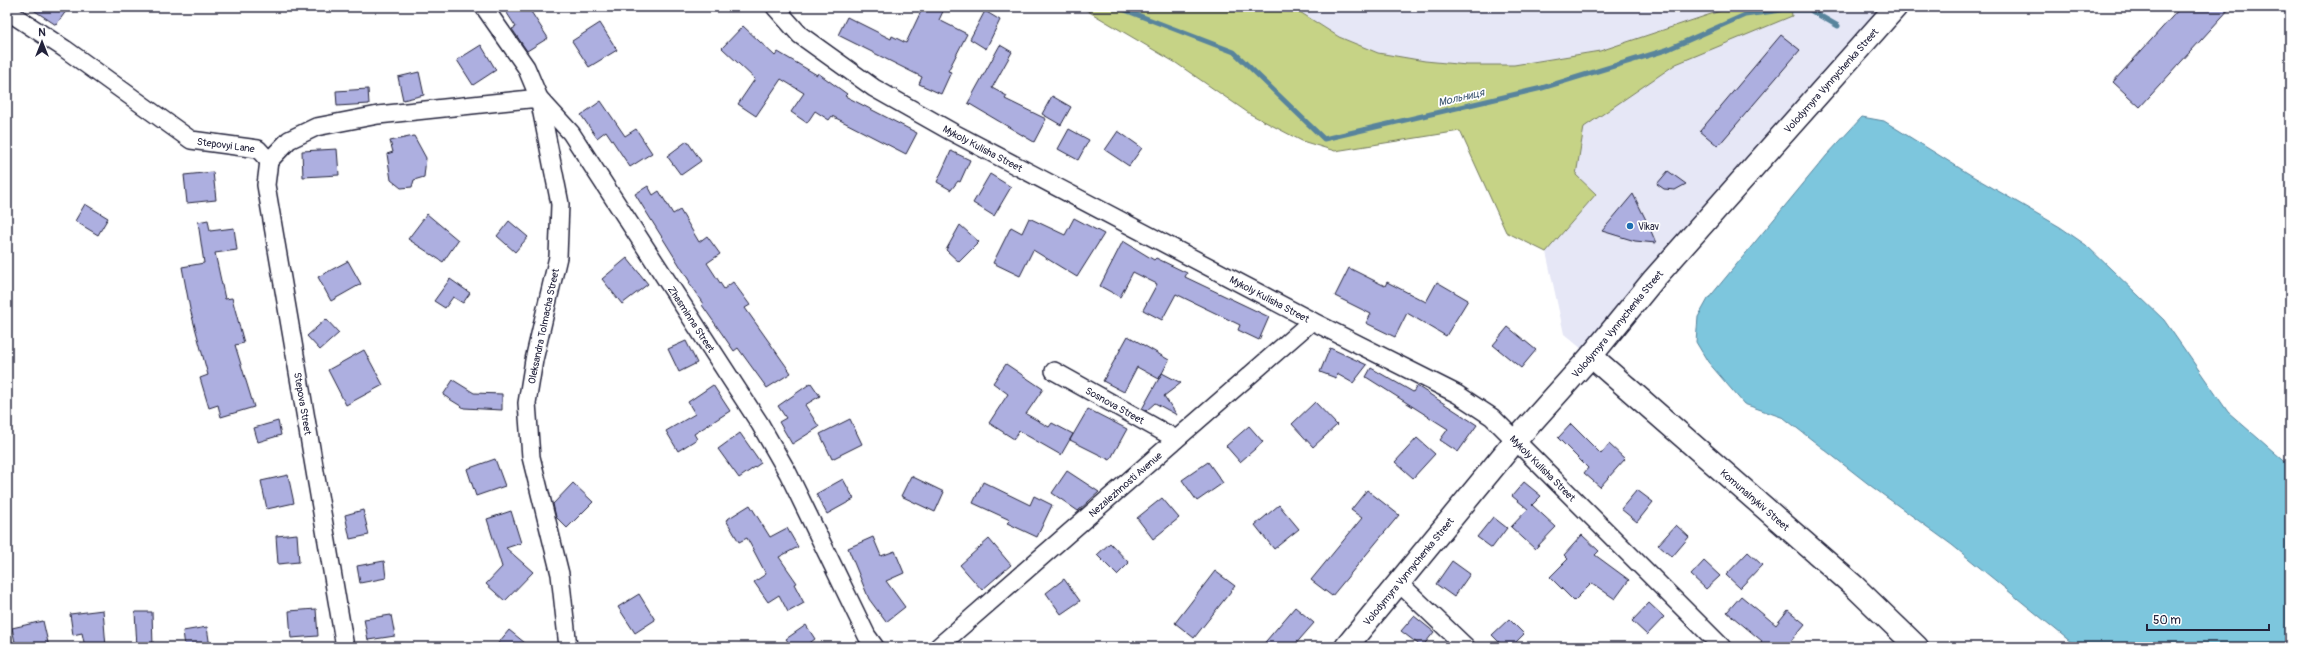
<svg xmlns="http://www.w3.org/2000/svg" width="2297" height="654" font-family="Pangolin,sans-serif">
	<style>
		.built { fill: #e6e7f6 }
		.green { fill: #c6d386; stroke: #747a60 }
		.water { fill: #7dc6dd; stroke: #59849c }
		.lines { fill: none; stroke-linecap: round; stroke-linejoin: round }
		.stream { stroke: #59849c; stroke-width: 5 }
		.building { fill: #adafe0; stroke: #22223b }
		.street-casing { stroke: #22223b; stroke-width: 20 }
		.secondary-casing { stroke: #22223b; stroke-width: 25 }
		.street { stroke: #fff; stroke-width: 17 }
		.secondary { stroke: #fff; stroke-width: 22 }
		.poi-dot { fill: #1f6fb2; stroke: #fff; stroke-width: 1.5 }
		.labels { text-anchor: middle; stroke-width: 3.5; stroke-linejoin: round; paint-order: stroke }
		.street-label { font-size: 10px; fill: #22223b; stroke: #fff }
		.poi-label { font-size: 10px; fill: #22223b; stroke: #fff; text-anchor: start }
		.water-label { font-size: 11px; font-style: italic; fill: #425b74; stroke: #fff }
	</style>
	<rect width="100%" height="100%" fill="#fff"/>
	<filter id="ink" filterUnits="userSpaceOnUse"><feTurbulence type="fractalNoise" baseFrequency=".025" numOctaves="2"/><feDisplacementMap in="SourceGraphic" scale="8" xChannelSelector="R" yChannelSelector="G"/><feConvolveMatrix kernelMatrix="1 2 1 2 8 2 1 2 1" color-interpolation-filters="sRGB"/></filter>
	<g filter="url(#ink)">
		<path class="built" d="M1292 7H1732L1600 51 1514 65H1467L1425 61 1378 53 1339 37Z
			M1791 7H1889L1589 355 1564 334 1546 252 1596 194 1576 175 1584 127 1676 64 1792 16Z"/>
		<path class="green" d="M1081 7H1292L1339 37 1378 53 1425 61 1467 65H1514L1600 51 1732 7H1791L1792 16 1676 64 1584 127 1576 175 1596 194 1546 252 1506 232 1460 131 1335 151 1302 141 1250 114 1176 63Z"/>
		<path class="water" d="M1862 117 1884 121 1974 177 2060 227 2086 245 2164 320 2228 412 2290 466V647H2077L1952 545 1871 486 1784 418 1744 404 1708 362 1696 342 1698 317 1708 299 1827 155Z"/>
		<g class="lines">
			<path class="stream" d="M1117 7 1234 52 1324 139 1542 88 1666 50 1745 15 1782 10H1810L1838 26"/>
		</g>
		<path class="building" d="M29 7H69L56 25Z
			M503 7H528L548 38 527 51 512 29 516 27Z
			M923 7H945L939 20 967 34 948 71 951 72 941 94 919 84 922 77 838 35 847 17 891 39 892 36 906 43Z
			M2181 7H2231L2140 107 2113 82Z
			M985 11 1000 20 986 49 970 39Z
			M600 23 617 50 589 67 572 41Z
			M743 26 775 56 778 52 817 75 818 73 847 94 845 96 917 133 906 154 832 116 829 120 815 111 807 123 791 112 804 93 781 79 756 116 738 104 755 79 722 48Z
			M1781 35 1800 50 1718 146 1700 131Z
			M481 45 496 70 473 85 457 60Z
			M1000 45 1012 52 992 88 1007 96 1005 99 1046 119 1034 142 968 103Z
			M419 72 424 95 403 100 398 77Z
			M368 89 369 104 337 106 336 91Z
			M1052 96 1071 107 1061 125 1042 114Z
			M601 101 625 136 636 129 652 153 630 167 606 131 597 138 581 115Z
			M1069 129 1089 140 1078 160 1058 149Z
			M1118 131 1142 148 1129 166 1105 150Z
			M414 136 426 158 424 177 414 180 412 187 401 188 391 180 387 154 393 152 390 141Z
			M687 141 701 161 681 175 667 156Z
			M337 149 339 175 303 177 302 151Z
			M951 151 970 160 960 182 958 181 951 190 937 182Z
			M1668 171 1686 184 1675 190 1664 189 1657 184Z
			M213 172 216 200 187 203 184 175Z
			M990 174 1011 187 994 216 973 203Z
			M648 186 653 195 659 191 673 214 680 210 699 242 707 236 720 254 707 263 724 289 733 282 750 305 745 308 791 373 767 388 738 348 734 351 702 305 703 304 689 283 690 282 635 194Z
			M1633 194 1648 224 1656 243 1635 241 1602 231Z
			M85 204 108 218 98 235 75 221Z
			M427 214 458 240 443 262 408 239Z
			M1029 218 1065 235 1074 218 1104 234 1077 277 1033 250 1020 276 993 263 1011 227 1022 233Z
			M208 220 210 231 234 228 237 250 215 253 225 299 232 298 244 343 235 345 254 407 221 417 218 405 209 408 200 378 208 375 190 309 182 267 204 263 198 222Z
			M509 221 528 237 515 252 497 236Z
			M960 225 979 242 959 262 946 250Z
			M1123 241 1154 260 1156 258 1187 273 1185 277 1269 317 1259 340 1238 330 1240 325 1176 294 1162 320 1143 310 1157 284 1133 272 1120 297 1100 286Z
			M627 258 648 284 622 304 602 279Z
			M348 261 361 284 331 301 318 277Z
			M1349 268 1385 286 1387 282 1426 302 1437 282 1468 300 1446 336 1407 313 1395 337 1366 323 1371 314 1335 296Z
			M450 279 470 293 463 303 453 297 445 308 434 301Z
			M326 319 339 333 320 350 307 336Z
			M1508 327 1536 350 1521 368 1493 345Z
			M1128 336 1169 360 1159 379 1137 367 1124 392 1103 381Z
			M686 341 697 363 679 372 668 349Z
			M1330 348 1367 365 1353 383 1337 374 1336 378 1320 372Z
			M364 350 383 385 346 405 328 370Z
			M1006 364 1043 389 1026 414 1049 427 1052 423 1073 434 1061 455 1019 431 1014 439 989 423 1008 394 993 383Z
			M1371 368 1413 392 1417 386 1477 425 1458 452 1440 440 1448 429 1366 377Z
			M1162 373 1181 383 1164 396 1177 415 1155 403 1146 411 1142 409Z
			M453 380 474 393 502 394V410L464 408 443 395Z
			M811 383 820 396 805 405 819 427 792 444 779 422 786 418 778 406Z
			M713 385 730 411 694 434 697 439 678 451 666 431 695 414 688 402Z
			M1315 402 1337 425 1313 447 1292 424Z
			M1088 409 1127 429 1110 460 1070 440Z
			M850 419 862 444 832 459 820 434Z
			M278 421 281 435 258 442 254 428Z
			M1571 424 1601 454 1609 444 1625 459 1600 487 1584 473 1588 468 1558 438Z
			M1249 426 1263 442 1240 462 1226 446Z
			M740 433 761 463 739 478 718 449Z
			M1417 438 1435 454 1413 478 1395 462Z
			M495 459 505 486 476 496 467 469Z
			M1208 462 1223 483 1197 501 1182 480Z
			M1067 471 1099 492 1078 511 1052 493Z
			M288 475 294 503 267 509 261 481Z
			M911 476 944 492 935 512 901 496Z
			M843 479 854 499 827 514 816 494Z
			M983 482 1030 505 1034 496 1052 505 1037 537 1007 523 1010 520 973 503Z
			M1524 482 1541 496 1532 505 1556 527 1535 549 1511 527 1528 509 1512 496Z
			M573 483 593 502 567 528 556 517 553 504Z
			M1367 490 1399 515 1332 596 1311 580 1362 518 1351 510Z
			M1637 490 1653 502 1637 522 1621 509Z
			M1162 498 1179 518 1153 539 1137 518Z
			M750 505 770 537 787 528 798 547 779 557 797 583 794 584 804 603 788 612 779 595 768 602 754 582 766 574 747 538 739 542 726 520Z
			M1279 505 1299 529 1274 549 1255 525Z
			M363 510 369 535 350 539 345 515Z
			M511 511 521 543 506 548 533 572 505 601 486 584 502 567 487 519Z
			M1493 517 1507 528 1492 548 1477 537Z
			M1676 525 1689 537 1672 557 1658 545Z
			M297 534 299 562 278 564 276 536Z
			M1582 535 1599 551 1595 555 1629 580 1615 599 1592 583 1574 601 1550 577 1568 559 1564 555Z
			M873 537 881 556 895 551 904 573 886 581 905 607 886 622 869 599 848 548Z
			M989 539 1011 565 982 590 960 565Z
			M1110 543 1129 563 1117 575 1097 555Z
			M1748 552 1762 565 1740 588 1726 575Z
			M384 561 386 578 360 583 357 566Z
			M1452 561 1470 574 1454 597 1436 584Z
			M1704 561 1720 576 1706 589 1691 575Z
			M1215 571 1235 586 1194 638 1175 623Z
			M1064 579 1080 601 1061 614 1046 593Z
			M639 594 655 620 635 633 618 607Z
			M1741 596 1776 625 1788 610 1805 624 1786 647H1757L1762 641 1727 612Z
			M1649 603 1664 617 1647 635 1632 621Z
			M1295 607 1314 623 1293 647H1261Z
			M316 609 318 636 291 638 289 611Z
			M103 610 106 647H85L82 633 73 635 70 614Z
			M135 612H152L153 647H137Z
			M391 615 395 636 368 640 364 619Z
			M1414 616 1434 632 1422 647 1401 631Z
			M1509 619 1524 634 1511 647H1504L1492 635Z
			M43 621 49 647H16L12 628Z
			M806 625 815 639 804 647H792L786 639Z
			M207 627 210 647H185L183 631Z
			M509 630 530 647H495Z"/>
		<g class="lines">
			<defs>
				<g id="street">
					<path id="s1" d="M484 7 526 67 539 98 571 133 760 424 788 473 867 636 875 647"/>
					<path id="s2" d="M775 7 800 35 874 88 952 132 1312 321 1457 394 1492 417 1722 647"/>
					<path id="s3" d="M7 11 65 49 191 140 258 149 269 161"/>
					<path d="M269 161 289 140 316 127 378 115 539 98 560 204 558 257 534 360 527 403 531 457 560 574 568 647"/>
					<path id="s4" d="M269 161 266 185 345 647"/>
					<path id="s5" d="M1054 371 1176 439"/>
					<path d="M1398 582 1466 647"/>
					<path id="s6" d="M938 647 1312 321"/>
				</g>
				<g id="secondary">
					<path id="s7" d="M1591 356 1854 586 1917 647"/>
					<path id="s8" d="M1346 647 1515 441 1591 356 1654 279 1896 7"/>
				</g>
			</defs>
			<use href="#street" class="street-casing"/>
			<use href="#secondary" class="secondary-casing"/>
			<use href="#street" class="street"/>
			<use href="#secondary" class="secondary"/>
		</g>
	</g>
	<circle class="poi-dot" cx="1630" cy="226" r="4"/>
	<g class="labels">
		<g class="street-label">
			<text dy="4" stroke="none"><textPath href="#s8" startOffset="746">Volodymyra Vynnychenka Street</textPath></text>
			<text dy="4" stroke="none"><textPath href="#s3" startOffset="260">Stepovyi Lane</textPath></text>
			<text dy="4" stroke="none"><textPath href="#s2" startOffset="253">Mykoly Kulisha Street</textPath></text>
			<text dy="4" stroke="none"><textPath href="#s2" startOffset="577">Mykoly Kulisha Street</textPath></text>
			<text dy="4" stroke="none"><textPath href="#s1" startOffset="376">Zhasminna Street</textPath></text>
			<text dy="4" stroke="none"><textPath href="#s8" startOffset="422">Volodymyra Vynnychenka Street</textPath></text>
			<text transform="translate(543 326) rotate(-78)" y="4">Oleksandra Tolmacha Street</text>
			<text dy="4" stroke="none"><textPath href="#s4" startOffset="246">Stepova Street</textPath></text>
			<text dy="4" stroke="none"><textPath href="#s5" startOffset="70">Sosnova Street</textPath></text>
			<text dy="4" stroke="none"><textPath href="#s2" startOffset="901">Mykoly Kulisha Street</textPath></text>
			<text dy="4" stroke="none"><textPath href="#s6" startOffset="248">Nezalezhnosti Avenue</textPath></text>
			<text dy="4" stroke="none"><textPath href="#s7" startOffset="218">Komunalnykiv Street</textPath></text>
			<text dy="4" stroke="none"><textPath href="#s8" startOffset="98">Volodymyra Vynnychenka Street</textPath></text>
		</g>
		<g class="poi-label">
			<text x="1638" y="230">Vikav</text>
		</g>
		<g class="water-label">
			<text transform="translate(1461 97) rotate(-13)" y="4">Мольниця</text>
		</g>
	</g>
	<rect width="2297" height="654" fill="none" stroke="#fff" stroke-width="24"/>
	<rect x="12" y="12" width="2273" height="630" fill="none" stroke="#22223b" stroke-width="1.5" filter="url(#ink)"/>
	<g transform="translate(42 42)" stroke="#ffffff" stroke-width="3" paint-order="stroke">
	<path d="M0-3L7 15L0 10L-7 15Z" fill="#22223b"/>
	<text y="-6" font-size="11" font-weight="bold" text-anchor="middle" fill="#22223b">N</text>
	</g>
	<path d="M2147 624v6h122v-6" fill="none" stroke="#22223b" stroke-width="2"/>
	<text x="2153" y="624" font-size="12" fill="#22223b" stroke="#ffffff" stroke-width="3" paint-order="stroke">50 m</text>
</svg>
